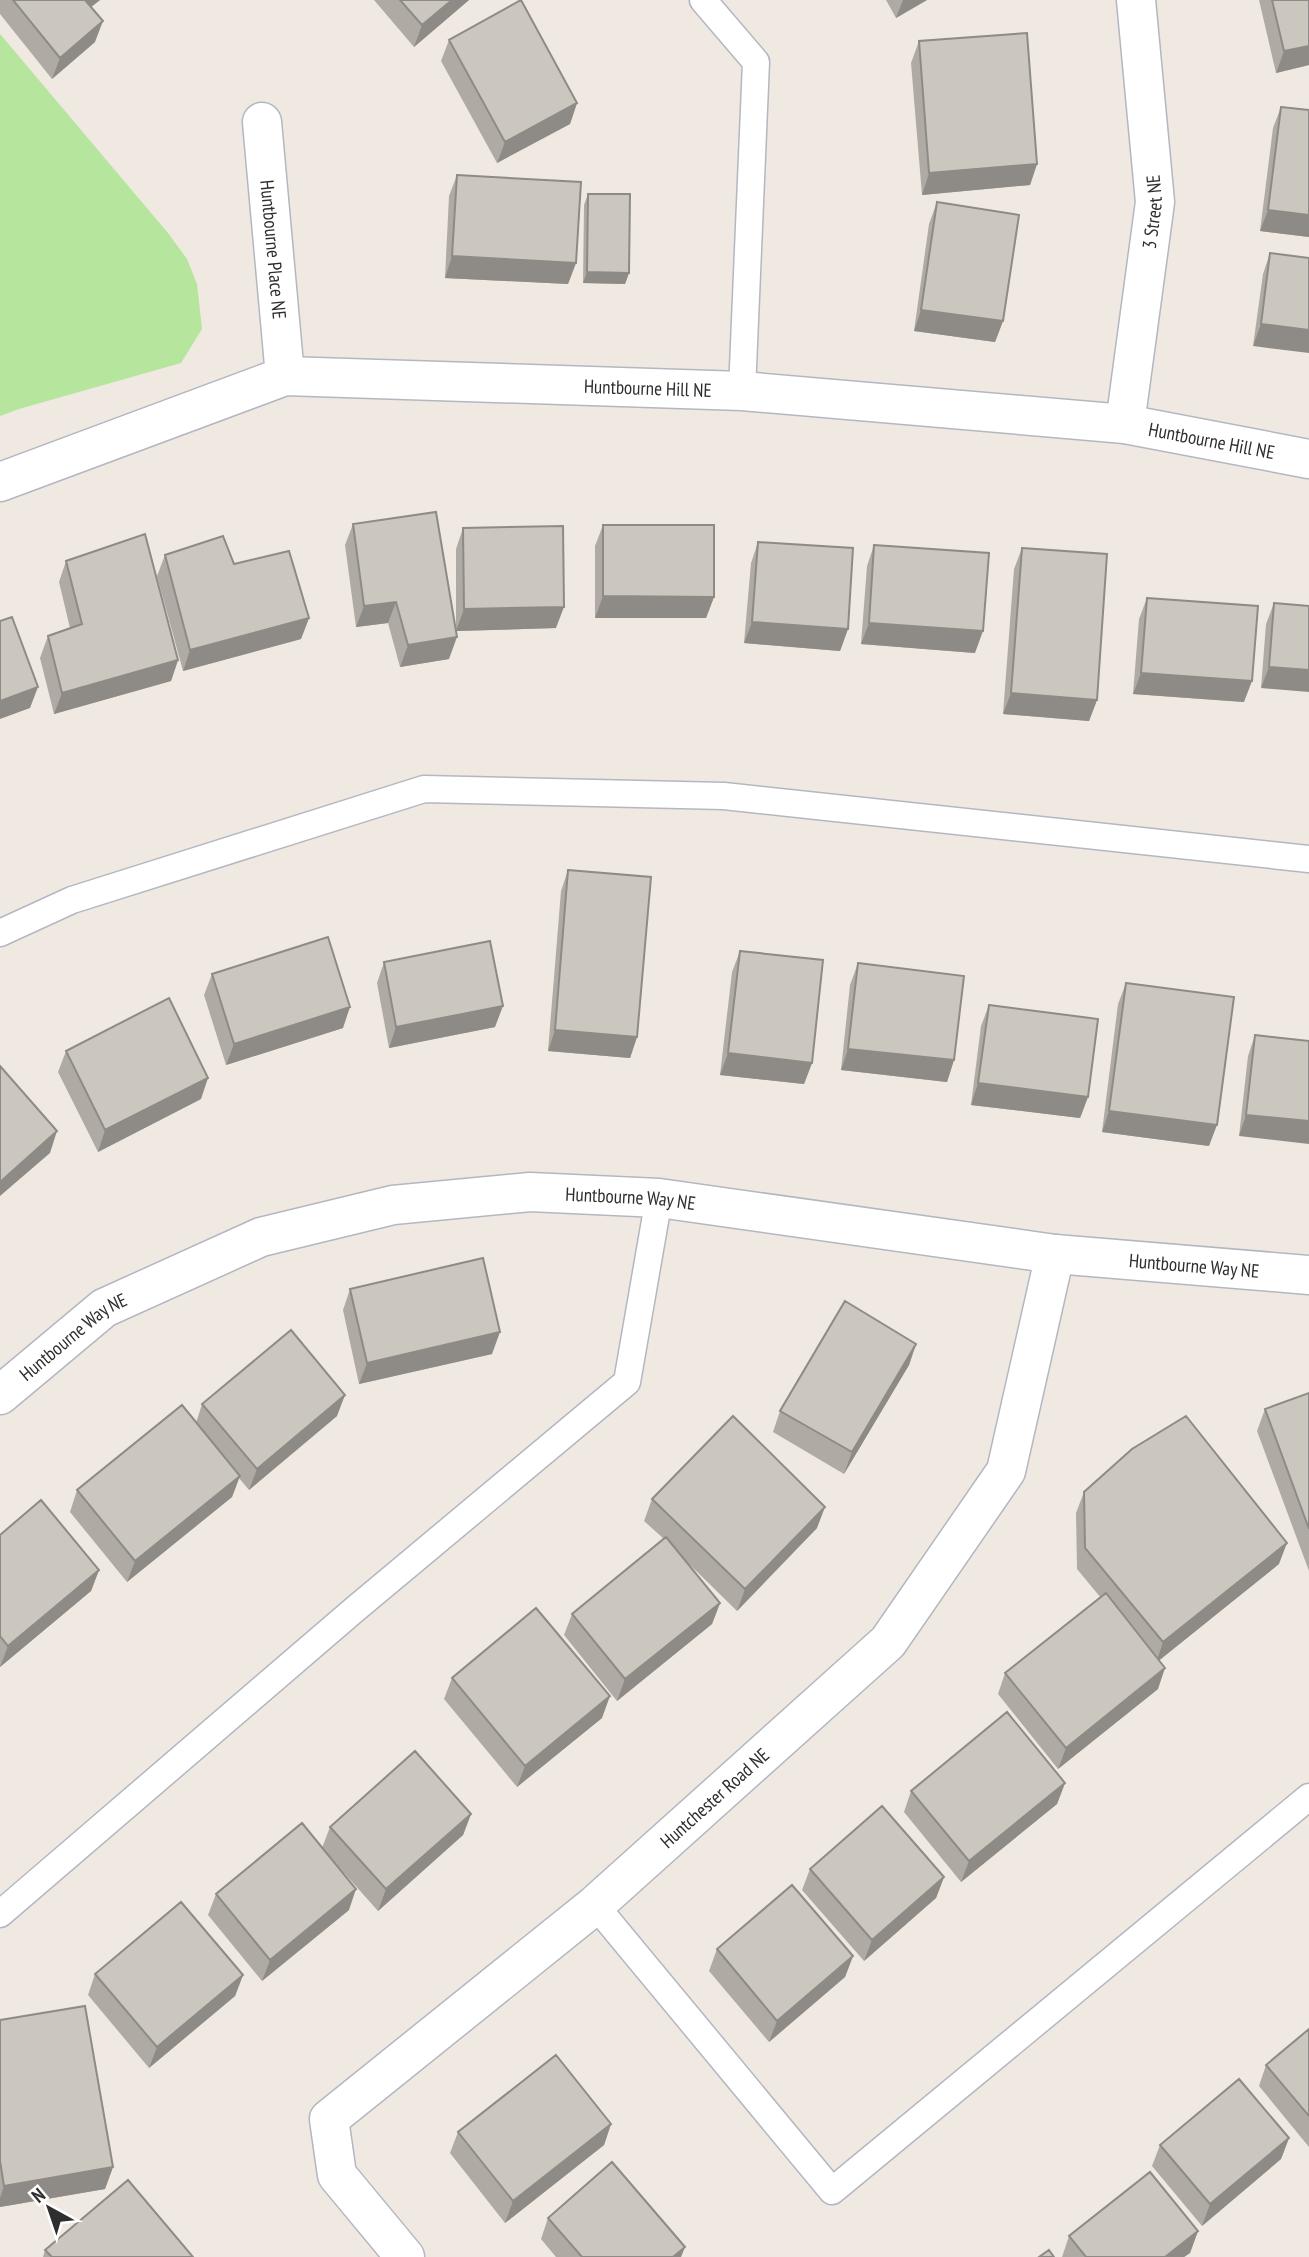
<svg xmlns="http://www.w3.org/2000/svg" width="1309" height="2257" font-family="'PT Sans Narrow',sans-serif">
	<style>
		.green { fill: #b6e59e }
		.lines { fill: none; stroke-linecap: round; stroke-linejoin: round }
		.service-casing { stroke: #b4b7c1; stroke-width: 29 }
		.minor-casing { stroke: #b4b7c1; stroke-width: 41 }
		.service { stroke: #fff; stroke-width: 26 }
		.minor { stroke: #fff; stroke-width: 38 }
		.wall { fill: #afaba4 }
		.shaded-wall { fill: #8e8b86 }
		.building { fill: #cbc7bf; stroke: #8e8b86; stroke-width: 2 }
		.labels { text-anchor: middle; stroke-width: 7; stroke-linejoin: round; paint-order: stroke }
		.street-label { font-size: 19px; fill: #2e2e2e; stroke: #fff }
	</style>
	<rect width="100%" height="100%" fill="#efe9e1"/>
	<path class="green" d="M0 34 168 233 187 259 197 284 202 329 181 363 19 409 0 416Z"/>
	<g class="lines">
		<defs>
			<path id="service" d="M703 0 756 62 742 391
				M0 933 72 900 424 789 724 796 1309 859
				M595 1905 832 2191 1309 1797
				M0 1914 354 1610 627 1382 659 1198"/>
			<g id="minor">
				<path id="s1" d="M262 122 285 376"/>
				<path id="s2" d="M1125 424 1155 202 1136 0"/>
				<path id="s3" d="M0 482 285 376 742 391 1125 424 1309 459"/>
				<path id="s4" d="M0 1395 104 1308 261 1237 393 1205 530 1192 659 1198 1055 1254 1309 1275"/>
				<path id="s5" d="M405 2257 337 2175 329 2119 595 1905 888 1642 1006 1471 1055 1254"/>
			</g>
		</defs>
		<use href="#service" class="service-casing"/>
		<use href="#minor" class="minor-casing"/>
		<use href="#service" class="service"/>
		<use href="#minor" class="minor"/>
	</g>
	<path class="wall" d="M0 0H100L91 7 95 42 52 79 0 14Z
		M374 0H469L414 47Z
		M886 0H927L896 18Z
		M1259 0H1309V65L1276 73Z
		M449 40 577 103 570 124 497 163 441 61Z
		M919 41 1037 164 1030 185 922 195 911 63Z
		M1281 107 1309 110V237L1260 231 1273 128Z
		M457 175 576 263 568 284 445 278 449 196Z
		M588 194 629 273 625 284 583 283 584 205Z
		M937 202 1003 321 995 342 914 331 929 224Z
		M1270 253 1309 258 1253 346 1263 274Z
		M353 524 449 659 400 667 388 623 356 627 345 545Z
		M603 525 714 597 706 618H595V546Z
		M463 528 556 628 456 631V549Z
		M758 542 848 629 840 651 744 643 751 563Z
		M874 545 975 653 861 644 867 566Z
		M1022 548 1097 700 1089 721 1003 714 1014 569Z
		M165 555 234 564 309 618 301 639 183 671 157 576Z
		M66 561 178 660 171 681 54 714 40 658 48 636 70 628 59 582Z
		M1147 598 1244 702 1133 694 1139 619Z
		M1274 603 1309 606 1261 688 1266 624Z
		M568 870 637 1037 630 1058 548 1051 561 891Z
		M740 951 812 1063 804 1084 720 1075 732 972Z
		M384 962 495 1027 389 1048 377 983Z
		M858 963 954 1060 947 1082 841 1070 850 985Z
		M212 974 343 1028 226 1065 204 995Z
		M1126 983 1209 1146 1102 1132 1118 1004Z
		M989 1005 1088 1097 1080 1118 971 1105 981 1026Z
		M1255 1035 1309 1041 1239 1136 1248 1056Z
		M66 1051 201 1099 98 1152 58 1072Z
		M350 1289 492 1354 359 1384 343 1310Z
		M916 1344 909 1365 844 1474 773 1432 780 1411Z
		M1309 1393V1571L1257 1431 1265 1409Z
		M202 1404 337 1416 249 1490 239 1478 232 1497 127 1582 70 1512 77 1490 196 1423Z
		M1084 1492 1279 1564 1159 1660 1158 1689 1058 1769 998 1694 1005 1673 1101 1598 1077 1569 1076 1513Z
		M652 1499 817 1528 737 1611 685 1560 720 1603 712 1624 617 1701 564 1635 572 1614 664 1539 644 1521Z
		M0 1535 99 1570 91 1591 0 1667Z
		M452 1678 602 1718 517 1787 444 1699Z
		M1065 1783 1057 1804 961 1882 904 1812 911 1791Z
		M471 1814 463 1835 378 1911 329 1856 349 1910 262 1981 208 1915 216 1894 322 1848 330 1827Z
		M810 1869 944 1877 936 1898 864 1961 802 1890Z
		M717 1949 853 1956 845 1977 769 2042 709 1971Z
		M95 1974 243 1975 235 1996 149 2068 88 1995Z
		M0 2020 113 2167 105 2189 0 2207Z
		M1309 2029V2147L1259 2086 1266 2065Z
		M611 2124 604 2145 505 2223 450 2153 458 2132Z
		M1289 2138 1281 2159 1202 2226 1152 2166 1160 2145Z
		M548 2218 681 2257H556L541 2239Z
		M1198 2231 1190 2253 1184 2257H1062L1069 2236Z
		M45 2250 193 2257H43Z"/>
	<path class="shaded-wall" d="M83 0H100L76 19Z
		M452 0H469L414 47 422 25Z
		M903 0H927L896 18Z
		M103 21 95 42 52 79 60 58Z
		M1309 46V65L1276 73 1284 51Z
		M577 103 570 124 497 163 505 142Z
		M1037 164 1030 185 922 195 929 173Z
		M1268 210 1309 215V237L1260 231Z
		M452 256 576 263 568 284 445 278Z
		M587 272 629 273 625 284 583 283Z
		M921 310 1003 321 995 342 914 331Z
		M1261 324 1309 330V353L1253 346Z
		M603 596 714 597 706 618H595Z
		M396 602 388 623 356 627 364 606Z
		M564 607 556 628 456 631 464 609Z
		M309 618 301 639 183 671 190 650Z
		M752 622 848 629 840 651 744 643Z
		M869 623 983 631 975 653 861 644Z
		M457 637 449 659 400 667 408 645Z
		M178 660 171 681 54 714 62 693Z
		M1269 667 1309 670V692L1261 688Z
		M1141 673 1252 681 1244 702 1133 694Z
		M38 687 30 708 0 719V701Z
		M1011 693 1097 700 1089 721 1003 714Z
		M503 1006 495 1027 389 1048 396 1027Z
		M350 1007 343 1028 226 1065 234 1044Z
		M555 1030 637 1037 630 1058 548 1051Z
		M848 1049 954 1060 947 1082 841 1070Z
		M728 1053 812 1063 804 1084 720 1075Z
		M208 1078 201 1099 98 1152 105 1130Z
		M978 1083 1088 1097 1080 1118 971 1105Z
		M1109 1111 1217 1125 1209 1146 1102 1132Z
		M1246 1115 1309 1121V1144L1239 1136Z
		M57 1131 50 1153 0 1196V1182Z
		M500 1332 492 1354 359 1384 367 1363Z
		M916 1344 909 1365 844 1474 852 1452Z
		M345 1395 337 1416 249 1490 257 1469Z
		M240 1476 232 1497 127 1582 135 1561Z
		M825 1507 817 1528 737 1611 745 1589Z
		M1287 1543 1279 1564 1156 1663 1163 1642Z
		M99 1570 91 1591 0 1667 8 1646Z
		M720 1603 712 1624 617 1701 625 1679Z
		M1165 1668 1158 1689 1058 1769 1066 1748Z
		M610 1696 602 1718 517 1787 525 1766Z
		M1065 1783 1057 1804 961 1882 969 1861Z
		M471 1814 463 1835 378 1911 386 1889Z
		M944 1877 936 1898 864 1961 872 1940Z
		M356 1889 349 1910 262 1981 270 1960Z
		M853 1956 845 1977 769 2042 777 2021Z
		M243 1975 235 1996 149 2068 157 2047Z
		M611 2124 604 2145 505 2223 513 2201Z
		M1289 2138 1281 2159 1202 2226 1210 2204Z
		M113 2167 105 2189 0 2207V2198L4 2186Z
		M1198 2231 1190 2253 1184 2257H1165Z
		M685 2247 681 2257H673Z"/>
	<path class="building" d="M13 0H85L103 21 60 58Z
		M400 0H452L422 25Z
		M521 0 577 103 505 142 449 40Z
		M1272 0H1309V46L1284 51Z
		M1027 33 1037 164 929 173 919 41Z
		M1281 107 1309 110V215L1268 210Z
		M457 175 581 182 576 263 452 256Z
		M588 194H630L629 273 587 272Z
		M937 202 1019 215 1003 321 921 310Z
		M1270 253 1309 258V330L1261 324Z
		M436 512 457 637 408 645 396 602 364 606 353 524Z
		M603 525H714V597L603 596Z
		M563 526 564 607 464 609 463 528Z
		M145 534 178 660 62 693 48 636 82 624 66 561Z
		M223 536 234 564 289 551 309 618 190 650 165 555Z
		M758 542 853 548 848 629 752 622Z
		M874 545 989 553 983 631 869 623Z
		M1022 548 1107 554 1097 700 1011 693Z
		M1147 598 1258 606 1252 681 1141 673Z
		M1274 603 1309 606V670L1269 667Z
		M12 617 38 687 0 701V621Z
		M568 870 651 877 637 1037 555 1030Z
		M328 937 350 1007 234 1044 212 974Z
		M490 941 503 1006 396 1027 384 962Z
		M740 951 823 960 812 1063 728 1053Z
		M858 963 964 976 954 1060 848 1049Z
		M1126 983 1234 997 1217 1125 1109 1111Z
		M169 998 208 1078 105 1130 66 1051Z
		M989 1005 1098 1019 1088 1097 978 1083Z
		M1255 1035 1309 1041V1121L1246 1115Z
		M0 1066 57 1131 0 1182Z
		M483 1258 500 1332 367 1363 350 1289Z
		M845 1301 916 1344 852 1452 780 1411Z
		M291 1330 345 1395 257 1469 202 1404Z
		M1309 1393V1529L1265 1409Z
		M182 1405 240 1476 135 1561 77 1490Z
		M733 1416 825 1507 745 1589 652 1499Z
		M1186 1416 1287 1543 1163 1642 1085 1548 1084 1492 1132 1449Z
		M41 1500 99 1570 8 1646 0 1636V1535Z
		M666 1537 720 1603 625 1679 572 1614Z
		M1106 1593 1165 1668 1066 1748 1005 1673Z
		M536 1608 610 1696 525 1766 452 1678Z
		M1007 1712 1065 1783 969 1861 911 1791Z
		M415 1751 471 1814 386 1889 330 1827Z
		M882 1806 944 1877 872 1940 810 1869Z
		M302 1823 356 1889 270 1960 216 1894Z
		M792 1885 853 1956 777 2021 717 1949Z
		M181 1902 243 1975 157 2047 95 1974Z
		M85 2006 113 2167 4 2186 0 2161V2020Z
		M1309 2029V2116L1266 2065Z
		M556 2055 611 2124 513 2201 458 2132Z
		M1239 2079 1289 2138 1210 2204 1160 2145Z
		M612 2162 685 2247 673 2257H582L548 2218Z
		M1150 2172 1198 2231 1165 2257H1086L1069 2236Z
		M128 2180 193 2257H52L45 2250Z
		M1049 2250 1054 2257H1039Z"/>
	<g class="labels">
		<g class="street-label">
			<text dy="7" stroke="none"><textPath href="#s2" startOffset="214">3 Street NE</textPath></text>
			<text dy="7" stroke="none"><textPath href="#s1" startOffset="128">Huntbourne Place NE</textPath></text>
			<text dy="7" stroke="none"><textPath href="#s3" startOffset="667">Huntbourne Hill NE</textPath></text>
			<text dy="7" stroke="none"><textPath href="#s3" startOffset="1234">Huntbourne Hill NE</textPath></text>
			<text dy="7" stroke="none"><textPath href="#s4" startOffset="682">Huntbourne Way NE</textPath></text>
			<text dy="7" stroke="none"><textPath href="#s4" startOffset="1250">Huntbourne Way NE</textPath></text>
			<text dy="7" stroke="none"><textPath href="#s4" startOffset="94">Huntbourne Way NE</textPath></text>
			<text dy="7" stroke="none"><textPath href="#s5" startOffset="665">Huntchester Road NE</textPath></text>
		</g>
	</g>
	<g transform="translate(49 2208) rotate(320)" stroke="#ffffff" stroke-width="5" paint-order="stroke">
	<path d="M0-5L12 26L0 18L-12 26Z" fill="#2e2e2e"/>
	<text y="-10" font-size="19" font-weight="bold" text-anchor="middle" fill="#2e2e2e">N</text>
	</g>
</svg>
